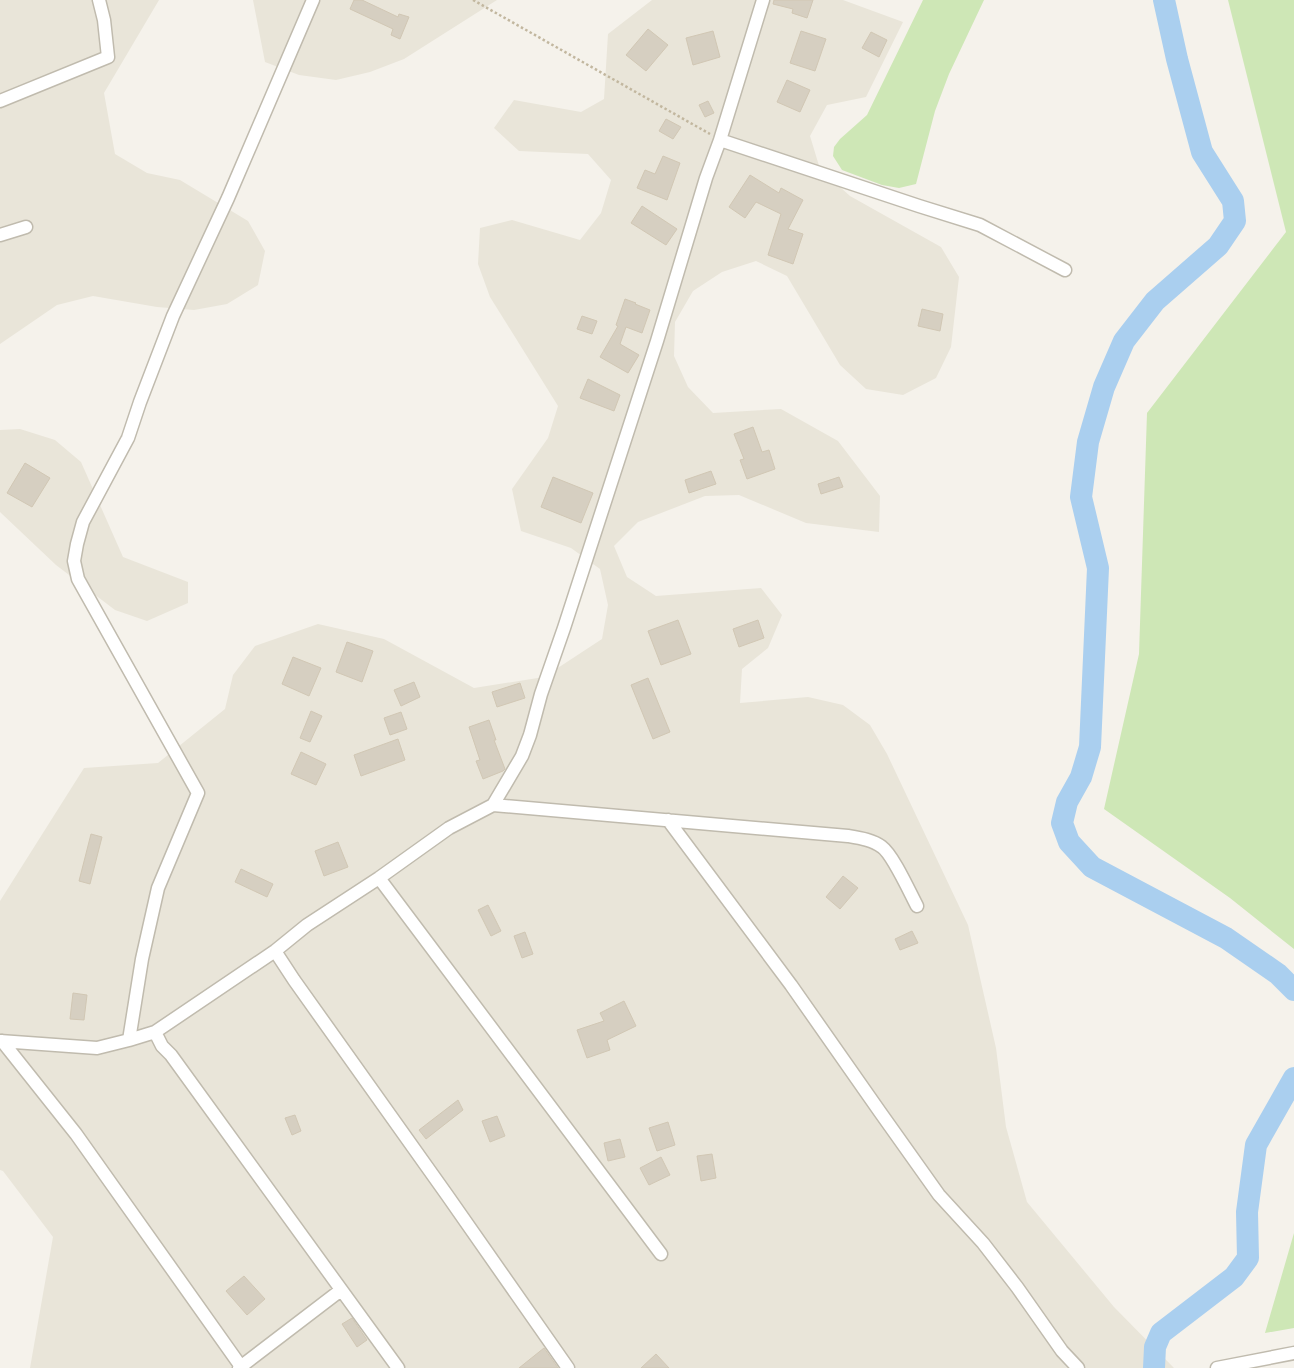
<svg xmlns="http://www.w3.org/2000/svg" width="1294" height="1368" font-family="Rubik,sans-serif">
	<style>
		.residential { fill: #e9e5d9 }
		.green { fill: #cee7b6 }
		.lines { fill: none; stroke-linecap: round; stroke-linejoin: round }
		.river { stroke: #aacfef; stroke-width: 22 }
		.building { fill: #d6cfc1; stroke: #d1c7b4 }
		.street-casing { stroke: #c0bbae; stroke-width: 15 }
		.path { stroke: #c2b79f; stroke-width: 2.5; stroke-dasharray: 2.5 2.5; stroke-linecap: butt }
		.street { stroke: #fff; stroke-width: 12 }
	</style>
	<rect width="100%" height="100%" fill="#f5f2eb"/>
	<path class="residential" d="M0 0H159L104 93 115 154 147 173 180 180 248 221 265 251 258 285 227 304 194 310 157 307 93 296 57 305 0 344Z
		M253 0H497L404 59 370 72 336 80 299 75 265 62Z
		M652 0H843L903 22 866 97 827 105 810 136 820 169 850 196 941 247 959 277 951 347 936 378 903 395 866 389 840 365 787 276 756 261 722 272 693 291 675 322 674 356 688 387 713 413 781 409 838 441 880 496 879 532 806 523 739 495 705 496 638 522 614 546 627 577 656 596 761 588 782 615 768 648 742 669 740 703 808 697 843 705 870 725 887 754 968 925 996 1048 1006 1127 1027 1202 1114 1307 1174 1368H30L53 1237 3 1171 0 1170V901L84 768 158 763 225 709 233 675 255 646 318 624 384 639 474 688 544 677 602 639 608 605 600 569 571 548 521 531 512 489 548 438 558 406 490 297 478 264 480 228 512 220 580 240 601 213 611 180 588 154 519 151 494 128 514 100 581 112 604 99 608 34Z
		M20 429 55 440 81 462 123 557 188 582V603L147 621 115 610 56 565 0 512V430Z"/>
	<path class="green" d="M923 0H984L949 74 935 111 916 184 899 188 882 185 842 170 833 156 834 147 840 139 867 115Z
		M1228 0H1294V949L1230 898 1104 809 1139 654 1147 413 1286 232Z
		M1294 1233V1328L1265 1333Z"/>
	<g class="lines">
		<path class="river" d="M1164 0 1177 59 1202 152 1233 201 1235 221 1218 246 1155 301 1124 341 1104 387 1088 442 1081 497 1098 568 1090 747 1081 777 1067 802 1062 823 1069 842 1092 867 1226 938 1278 974 1294 990
			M1154 1368 1155 1347 1161 1333 1234 1277 1248 1258 1247 1212 1256 1145 1294 1078"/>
	</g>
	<path class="building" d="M354 0H362L398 17 399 14 409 17 400 39 391 35 393 29 350 9Z
		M774 0H813L807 18 792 13 793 9 773 4Z
		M648 29 668 45 646 71 626 55Z
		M713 31 720 57 693 65 686 38Z
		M801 31 826 39 815 71 790 63Z
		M871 32 887 40 879 57 862 48Z
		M787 80 810 90 800 112 777 102Z
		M708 101 714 113 705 117 699 105Z
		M666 119 681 127 673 139 659 131Z
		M663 156 680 163 667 200 637 188 645 170 655 174Z
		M750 175 779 193 781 188 803 200 788 229 803 234 793 264 768 255 781 214 756 202 745 218 729 207Z
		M642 206 677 229 666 245 631 223Z
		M625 299 636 303 635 304 650 310 642 333 626 327 620 344 639 355 628 373 600 357 618 326 616 325Z
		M922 309 943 314 940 331 918 326Z
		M582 316 597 321 592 334 577 329Z
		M588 379 620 395 614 411 580 398Z
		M753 427 762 452 769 450 775 469 747 479 740 460 744 459 734 434Z
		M25 463 50 478 32 507 7 493Z
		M711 471 716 484 689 493 685 480Z
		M553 477 593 493 581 523 541 507Z
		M839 477 843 487 821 494 818 484Z
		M678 620 691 654 661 665 648 631Z
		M758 620 764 638 739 647 733 629Z
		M347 642 373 651 362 682 336 672Z
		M293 657 321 668 309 696 282 684Z
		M648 678 670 732 653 739 631 685Z
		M414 682 420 697 401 706 394 690Z
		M520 683 525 698 497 707 492 692Z
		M311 711 322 716 310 742 300 738Z
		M401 712 407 729 390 735 384 718Z
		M489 720 496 740H494L505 769 503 771 483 779 476 761 480 760 469 727Z
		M398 739 405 760 361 776 354 755Z
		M301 752 326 764 316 785 291 774Z
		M91 834 102 837 90 884 79 881Z
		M338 842 348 867 324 876 315 851Z
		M241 869 273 884 267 897 235 882Z
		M843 876 858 888 840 909 826 897Z
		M488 905 501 931 491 936 478 910Z
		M912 931 918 943 900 950 895 939Z
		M525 932 533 954 522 958 514 936Z
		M73 993 87 995 84 1020 70 1019Z
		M624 1001 636 1026 607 1040 610 1050 587 1058 577 1030 604 1021 600 1013Z
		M458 1100 463 1110 426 1139 419 1130Z
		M295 1115 301 1131 292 1135 285 1118Z
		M497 1116 505 1136 490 1142 482 1121Z
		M668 1122 675 1145 657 1151 649 1128Z
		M620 1139 625 1157 608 1161 604 1143Z
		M712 1154 716 1178 701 1181 697 1156Z
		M661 1157 670 1175 649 1185 640 1168Z
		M244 1276 265 1299 247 1315 226 1291Z
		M352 1318 367 1340 357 1347 342 1324Z
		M544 1348 558 1368H519Z
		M656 1354 669 1368H641Z"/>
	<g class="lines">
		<defs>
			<path id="street" d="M0 101 108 57 104 20 99 0
				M720 140 919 206 980 225 1065 270
				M0 235 26 227
				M493 805 848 836C860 838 873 840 882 847 893 855 910 893 917 906
				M668 820 791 985 880 1112 939 1195 983 1243 1017 1287 1062 1351 1078 1368
				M379 878 661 1254
				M275 951 294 980 447 1195 568 1368
				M155 1032 162 1046 171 1055 398 1368
				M129 1040 142 959 158 888 198 793 78 579 74 561 77 544 83 522 128 438 140 402 173 316 228 198 313 0
				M0 1041 97 1048 129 1040 155 1032 275 951 307 925 379 878 449 828 493 805 522 756 530 735 541 694 564 628 657 341 706 178 720 140 763 0
				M2 1041 76 1134 242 1368
				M239 1368 341 1290
				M1217 1368 1294 1353"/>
		</defs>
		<use href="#street" class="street-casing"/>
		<path class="path" d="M473 0 710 134"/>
		<use href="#street" class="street"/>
	</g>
</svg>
